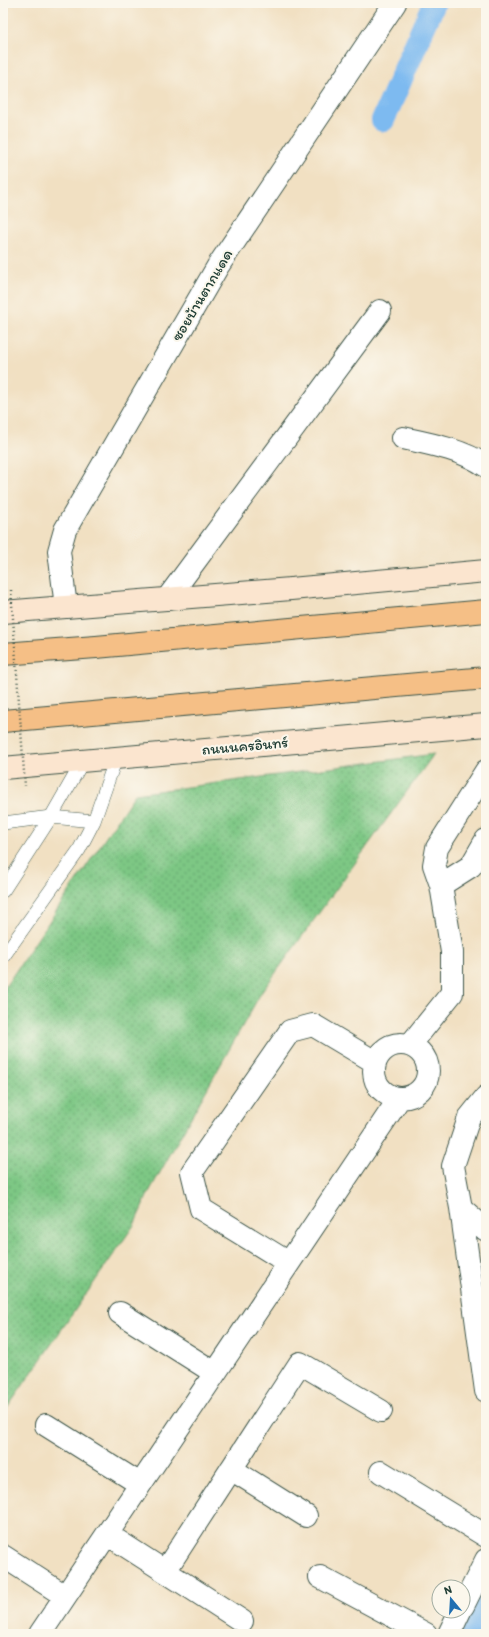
<svg xmlns="http://www.w3.org/2000/svg" width="489" height="1637" font-family="Itim,'Playpen Sans Thai',sans-serif">
	<style>
		.grass { fill: url(#grass-dots); stroke: #4e825c }
		.lines { fill: none; stroke-linecap: round; stroke-linejoin: round }
		.canal { stroke: #7dbaf0; stroke-width: 24 }
		.lane-casing { stroke: #3e5549; stroke-width: 14 }
		.street-casing { stroke: #3e5549; stroke-width: 24 }
		.secondary-casing { stroke: #3e5549; stroke-width: 24 }
		.primary-casing { stroke: #3e5549; stroke-width: 24 }
		.lane { stroke: #fff; stroke-width: 13 }
		.street { stroke: #fff; stroke-width: 22 }
		.secondary { stroke: #fbe5cf; stroke-width: 22 }
		.primary { stroke: #f5bf86; stroke-width: 22 }
		.path-bridge { stroke: #3e5549; stroke-width: 2.5; stroke-dasharray: 1 3; stroke-linecap: butt }
		.labels { text-anchor: middle; stroke-width: 4; stroke-linejoin: round; paint-order: stroke }
		.street-label { font-size: 15px; fill: #1f3d34; stroke: #fbf7ec }
	</style>
	<defs>
		<pattern id="grass-dots" width="8" height="8" patternUnits="userSpaceOnUse"><rect width="8" height="8" fill="#7dc784"/><path d="M2 2h.1M6 6h.1" fill="none" stroke="#66a36d" stroke-width="1.8" stroke-linecap="round"/></pattern>
	</defs>
	<rect width="100%" height="100%" fill="#fbf7ec"/>
	<filter id="ink" filterUnits="userSpaceOnUse"><feTurbulence type="fractalNoise" baseFrequency=".025" numOctaves="2"/><feDisplacementMap in="SourceGraphic" scale="8" xChannelSelector="R" yChannelSelector="G"/><feConvolveMatrix kernelMatrix="1 2 1 2 8 2 1 2 1" color-interpolation-filters="sRGB"/></filter>
	<filter id="wash" filterUnits="userSpaceOnUse"><feTurbulence type="fractalNoise" baseFrequency=".012" numOctaves="4" result="noise"/><feDisplacementMap in="SourceGraphic" scale="16" xChannelSelector="R" yChannelSelector="G"/><feGaussianBlur stdDeviation="0.9" result="paint"/><feColorMatrix in="noise" values="0 0 0 0 0 0 0 0 0 0 0 0 0 0 0 0 0 1.4 0 .05"/><feComposite in="paint" operator="in"/></filter>
	<g filter="url(#wash)">
		<rect width="100%" height="100%" fill="#f1e0c2"/>
		<path class="grass" d="M434 754 261 993 149 1192 134 1225 3 1414V990L135 794Z"/>
		<g class="lines">
			<path class="canal" d="M383 120 434 3
				M473 1634 486 1607"/>
		</g>
	</g>
	<g filter="url(#ink)">
		<g class="lines">
			<defs>
				<path id="lane" d="M3 823 51 817 94 821
					M3 891 51 817 83 761
					M3 957 79 850 94 821 116 758"/>
				<path id="street" d="M403 438C431 444 463 450 486 466
					M167 599 380 311
					M66 607 59 551 65 530 218 266 395 3
					M486 771 437 848 434 865 441 885 471 866 486 840
					M374 1071a27 27 0 1 1 54 0a27 27 0 1 1-54 0Z
					M410 1045 452 993V952L441 885
					M486 1097 469 1118 453 1166 461 1208 486 1391
					M461 1208 486 1230
					M289 1263 201 1209 192 1172 290 1031 313 1025 375 1062
					M120 1313 215 1373
					M46 1425 140 1484
					M231 1469 306 1516
					M381 1472 486 1536
					M107 1534 242 1621
					M3 1556 65 1596
					M165 1571 300 1363 381 1411
					M320 1577 426 1634
					M463 1606 486 1560
					M40 1634 399 1099
					M449 1634 460 1611"/>
				<path id="secondary" d="M3 612 291 589 486 571
					M3 768 486 725"/>
				<path id="primary" d="M3 654 96 647 486 611
					M3 721 486 678"/>
			</defs>
			<use href="#lane" class="lane-casing"/>
			<use href="#street" class="street-casing"/>
			<use href="#secondary" class="secondary-casing"/>
			<use href="#primary" class="primary-casing"/>
			<use href="#lane" class="lane"/>
			<use href="#street" class="street"/>
			<use href="#secondary" class="secondary"/>
			<use href="#primary" class="primary"/>
			<path class="path-bridge" d="M11 590 25 786"/>
		</g>
	</g>
	<g class="labels">
		<g class="street-label">
			<text transform="translate(202 295) rotate(-59)" y="5">ซอยบ้านตากแดด</text>
			<text transform="translate(245 746) rotate(-5)" y="5">ถนนนครอินทร์</text>
		</g>
	</g>
	<rect width="489" height="1637" fill="none" stroke="#fbf7ec" stroke-width="16"/>
	<g transform="translate(451 1599) rotate(342)"><circle r="19" fill="#fbf7ec" stroke="#a3ada2"/>
	<path d="M0-3L7 15L0 10L-7 15Z" fill="#1f6fb2"/>
	<text y="-6" font-size="11" font-weight="bold" text-anchor="middle" fill="#1f3d34">N</text>
	</g>
</svg>
